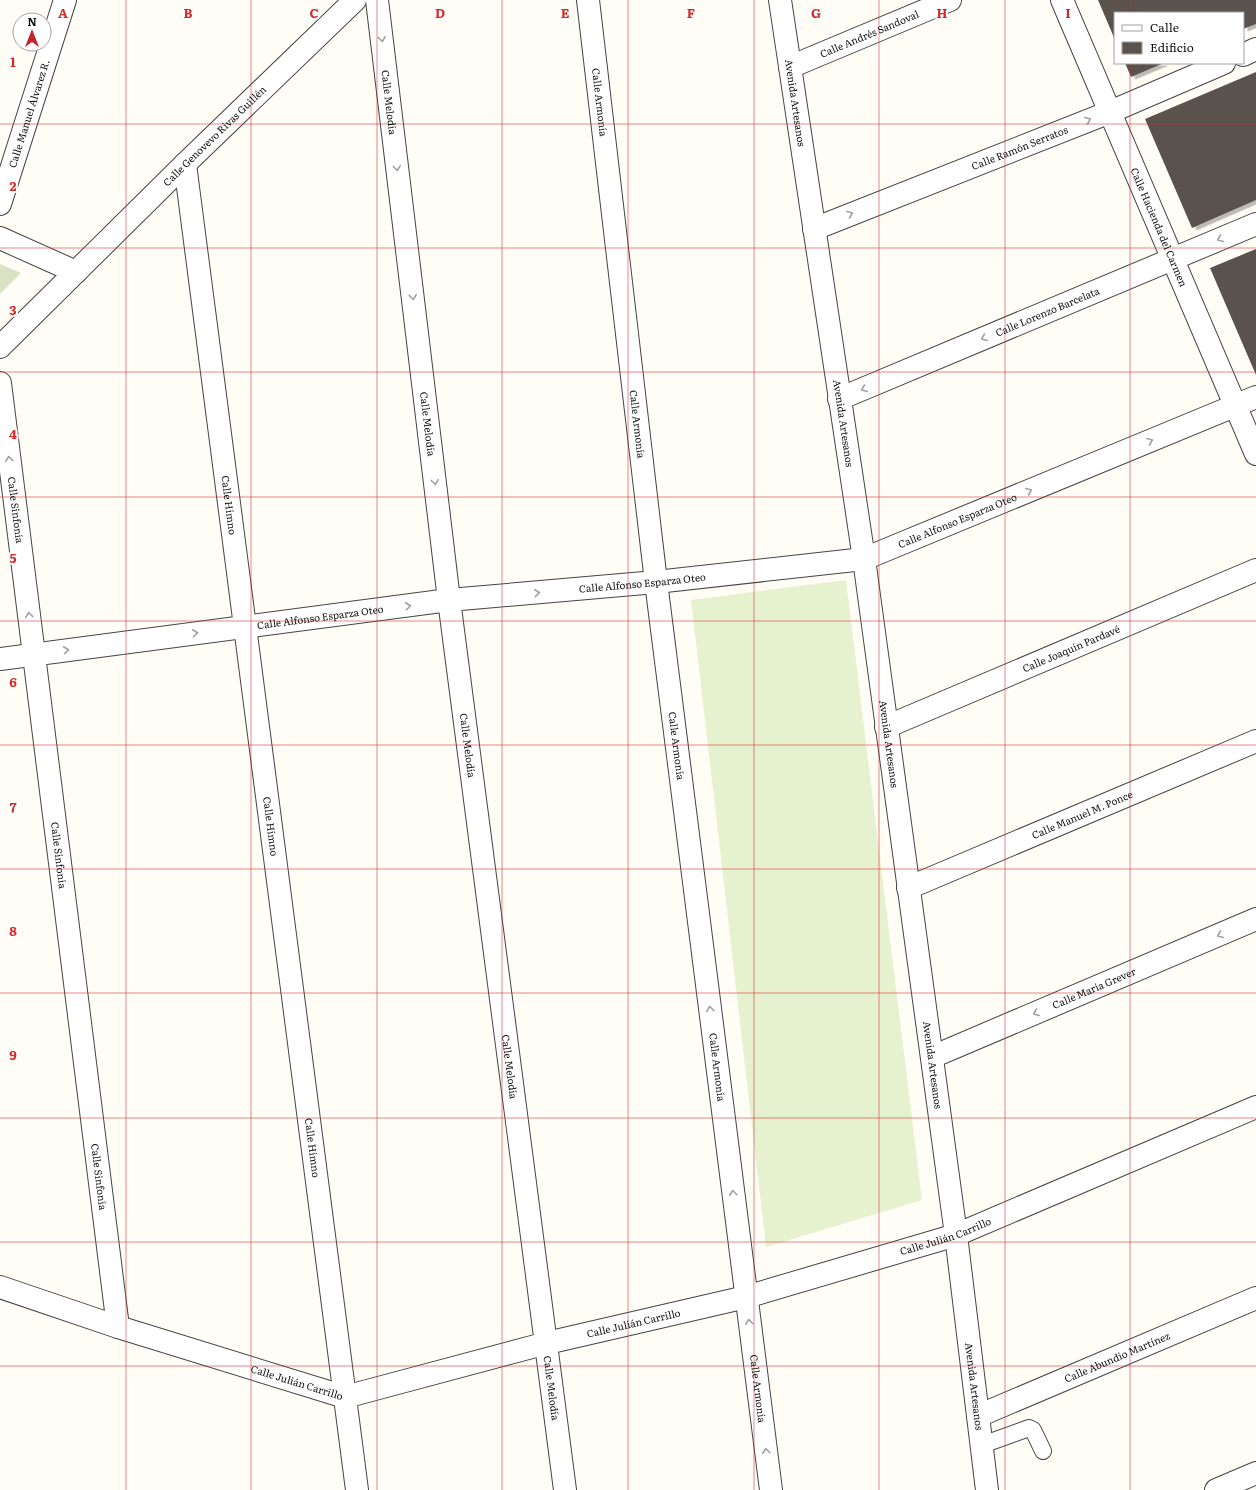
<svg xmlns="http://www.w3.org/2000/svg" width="1256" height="1490" font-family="Literata,serif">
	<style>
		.cemetery { fill: #d9e3c4 }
		.pitch { fill: #e6f2cf }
		.building { fill: #5a524d; filter: url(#shadow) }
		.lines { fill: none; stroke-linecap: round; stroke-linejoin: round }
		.service-casing { stroke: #444; stroke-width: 18 }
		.minor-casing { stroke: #444; stroke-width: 24 }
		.tertiary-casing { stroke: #444; stroke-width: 24 }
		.service { stroke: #fff; stroke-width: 16 }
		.minor { stroke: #fff; stroke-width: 22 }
		.tertiary { stroke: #fff; stroke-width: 22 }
		.oneway { stroke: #a0a0a0 }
		.grid { fill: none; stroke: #d62828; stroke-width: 1; stroke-opacity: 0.55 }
		.labels { text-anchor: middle; stroke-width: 4; stroke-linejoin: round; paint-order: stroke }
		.street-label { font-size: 10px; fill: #111; stroke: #fff }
		.grid-label { font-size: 13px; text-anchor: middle; font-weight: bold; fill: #d62828; stroke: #fff; stroke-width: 4; stroke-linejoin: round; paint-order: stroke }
	</style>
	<defs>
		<filter id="shadow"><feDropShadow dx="4.5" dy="2.5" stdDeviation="0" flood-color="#0004"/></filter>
	</defs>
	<rect width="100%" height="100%" fill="#fffdf5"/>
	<path class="cemetery" d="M0 264 21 273 0 294Z"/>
	<path class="pitch" d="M846 580 922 1200 766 1247 691 600Z"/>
	<path class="building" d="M1098 0H1256V24L1243 29V13H1115V40Z
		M1125 63H1164L1131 77Z
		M1256 72V200L1192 228 1145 119Z
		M1256 249V375L1210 268Z"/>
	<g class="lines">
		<defs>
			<path id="service" d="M982 1445 1029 1428 1033 1430 1043 1451"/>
			<g id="minor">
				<path id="s1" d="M377 0 449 600 565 1490"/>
				<path id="s2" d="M588 0 656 582 771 1490"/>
				<path id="s3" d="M1062 0 1256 454"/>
				<path d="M1243 55 1256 49"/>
				<path id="s4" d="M790 67 950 0"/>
				<path id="s5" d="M185 164 357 1490"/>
				<path id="s6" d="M0 204 65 0"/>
				<path id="s7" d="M814 229 1110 112 1224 63"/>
				<path d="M0 238 76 272"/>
				<path id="s8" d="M0 383 118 1327"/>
				<path id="s9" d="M839 399 1256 224"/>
				<path id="s10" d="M0 659 449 600 656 582 864 559 1256 397"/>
				<path id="s11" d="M886 727 1256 570"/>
				<path id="s12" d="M908 888 1256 741"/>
				<path id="s13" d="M932 1057 1256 919"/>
				<path id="s14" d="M0 1287 118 1327 345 1397 547 1343 746 1297 956 1235 1256 1107"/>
				<path id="s15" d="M978 1416 1256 1298"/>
				<path d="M1216 1490 1256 1473"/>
			</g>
			<g id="tertiary">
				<path id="s16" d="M780 0 864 559 956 1235 987 1490"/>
				<path id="s17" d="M0 347 185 164 355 0"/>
			</g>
		</defs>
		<use href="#service" class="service-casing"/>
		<use href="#minor" class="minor-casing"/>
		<use href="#tertiary" class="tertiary-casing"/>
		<use href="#service" class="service"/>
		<use href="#minor" class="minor"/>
		<use href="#tertiary" class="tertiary"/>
	</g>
	<defs><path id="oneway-chevron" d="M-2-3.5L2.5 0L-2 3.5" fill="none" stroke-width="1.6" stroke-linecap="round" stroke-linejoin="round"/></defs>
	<g class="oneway">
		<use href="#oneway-chevron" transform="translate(382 39) rotate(83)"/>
		<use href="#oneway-chevron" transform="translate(1088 120) rotate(-22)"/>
		<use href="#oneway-chevron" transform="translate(397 168) rotate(83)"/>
		<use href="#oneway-chevron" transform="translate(850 214) rotate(-22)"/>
		<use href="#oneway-chevron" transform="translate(1220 239) rotate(157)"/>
		<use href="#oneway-chevron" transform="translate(413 297) rotate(83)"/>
		<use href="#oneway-chevron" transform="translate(984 338) rotate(157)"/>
		<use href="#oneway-chevron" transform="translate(864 389) rotate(157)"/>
		<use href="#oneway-chevron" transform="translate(1150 441) rotate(-22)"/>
		<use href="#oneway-chevron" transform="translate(9 459) rotate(-97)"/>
		<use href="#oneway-chevron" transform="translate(435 482) rotate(83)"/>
		<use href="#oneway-chevron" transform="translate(1029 491) rotate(-22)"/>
		<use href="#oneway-chevron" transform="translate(537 593) rotate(-5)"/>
		<use href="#oneway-chevron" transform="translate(408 606) rotate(-7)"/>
		<use href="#oneway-chevron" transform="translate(29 615) rotate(-97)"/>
		<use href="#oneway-chevron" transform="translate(195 633) rotate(-7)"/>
		<use href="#oneway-chevron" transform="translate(66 650) rotate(-7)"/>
		<use href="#oneway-chevron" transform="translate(1220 935) rotate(157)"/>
		<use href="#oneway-chevron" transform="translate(710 1009) rotate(-97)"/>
		<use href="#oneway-chevron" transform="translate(1036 1013) rotate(157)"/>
		<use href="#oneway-chevron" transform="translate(733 1193) rotate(-97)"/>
		<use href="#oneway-chevron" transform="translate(749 1322) rotate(-97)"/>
		<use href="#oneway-chevron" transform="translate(766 1451) rotate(-97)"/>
	</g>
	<path class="grid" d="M126 0V1490M251 0V1490M377 0V1490M502 0V1490M628 0V1490M754 0V1490M879 0V1490M1005 0V1490M1130 0V13M1130 63V1490M0 124H1256M0 248H1256M0 372H1256M0 497H1256M0 621H1256M0 745H1256M0 869H1256M0 993H1256M0 1118H1256M0 1242H1256M0 1366H1256"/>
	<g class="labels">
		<g class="street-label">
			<text dy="4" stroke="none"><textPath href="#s4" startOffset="86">Calle Andrés Sandoval</textPath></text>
			<text dy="4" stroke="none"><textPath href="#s1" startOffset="103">Calle Melodía</textPath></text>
			<text dy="4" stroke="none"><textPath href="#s2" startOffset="103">Calle Armonía</textPath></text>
			<text dy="4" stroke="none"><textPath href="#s16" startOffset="104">Avenida Artesanos</textPath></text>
			<text dy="4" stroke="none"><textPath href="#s6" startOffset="95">Calle Manuel Álvarez R.</textPath></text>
			<text dy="4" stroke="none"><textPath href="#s17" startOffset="301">Calle Genovevo Rivas Guillén</textPath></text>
			<text dy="4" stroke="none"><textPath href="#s7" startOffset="221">Calle Ramón Serratos</textPath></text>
			<text dy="4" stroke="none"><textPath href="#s3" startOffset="247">Calle Hacienda del Carmen</textPath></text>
			<text dy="4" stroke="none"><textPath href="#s9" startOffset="226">Calle Lorenzo Barcelata</textPath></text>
			<text dy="4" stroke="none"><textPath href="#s1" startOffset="427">Calle Melodía</textPath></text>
			<text dy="4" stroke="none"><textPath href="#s2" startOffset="427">Calle Armonía</textPath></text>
			<text dy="4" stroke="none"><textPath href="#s16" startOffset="428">Avenida Artesanos</textPath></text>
			<text dy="4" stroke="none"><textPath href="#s5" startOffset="344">Calle Himno</textPath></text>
			<text dy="4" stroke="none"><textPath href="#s8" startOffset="128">Calle Sinfonía</textPath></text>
			<text dy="4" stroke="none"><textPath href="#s10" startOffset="971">Calle Alfonso Esparza Oteo</textPath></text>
			<text dy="4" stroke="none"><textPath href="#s10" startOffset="647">Calle Alfonso Esparza Oteo</textPath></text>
			<text dy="4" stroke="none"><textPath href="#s10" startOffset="323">Calle Alfonso Esparza Oteo</textPath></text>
			<text dy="4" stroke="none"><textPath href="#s11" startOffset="201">Calle Joaquín Pardavé</textPath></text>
			<text dy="4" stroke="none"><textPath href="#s16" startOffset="752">Avenida Artesanos</textPath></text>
			<text dy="4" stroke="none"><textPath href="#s1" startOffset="751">Calle Melodía</textPath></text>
			<text dy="4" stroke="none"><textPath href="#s2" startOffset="751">Calle Armonía</textPath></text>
			<text dy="4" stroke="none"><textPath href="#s12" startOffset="189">Calle Manuel M. Ponce</textPath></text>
			<text dy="4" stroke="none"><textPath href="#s5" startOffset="668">Calle Himno</textPath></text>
			<text dy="4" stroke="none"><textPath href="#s8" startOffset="476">Calle Sinfonía</textPath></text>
			<text dy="4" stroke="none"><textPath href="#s13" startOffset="176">Calle María Grever</textPath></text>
			<text dy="4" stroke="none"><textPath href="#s16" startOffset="1076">Avenida Artesanos</textPath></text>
			<text dy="4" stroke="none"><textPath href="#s1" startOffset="1075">Calle Melodía</textPath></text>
			<text dy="4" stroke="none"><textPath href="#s2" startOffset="1075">Calle Armonía</textPath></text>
			<text dy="4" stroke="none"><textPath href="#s5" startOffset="992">Calle Himno</textPath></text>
			<text dy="4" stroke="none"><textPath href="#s8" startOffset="800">Calle Sinfonía</textPath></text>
			<text dy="4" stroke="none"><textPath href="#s14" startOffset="984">Calle Julián Carrillo</textPath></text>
			<text dy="4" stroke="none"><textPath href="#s14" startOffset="660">Calle Julián Carrillo</textPath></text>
			<text dy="4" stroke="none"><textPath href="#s15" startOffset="151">Calle Abundio Martínez</textPath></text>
			<text dy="4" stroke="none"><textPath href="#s14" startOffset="312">Calle Julián Carrillo</textPath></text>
			<text dy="4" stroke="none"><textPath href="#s16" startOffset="1400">Avenida Artesanos</textPath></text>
			<text dy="4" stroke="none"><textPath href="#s1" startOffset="1399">Calle Melodía</textPath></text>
			<text dy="4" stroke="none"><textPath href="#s2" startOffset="1399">Calle Armonía</textPath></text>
		</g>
	</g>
	<g class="grid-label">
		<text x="63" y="18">A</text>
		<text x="188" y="18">B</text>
		<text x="314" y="18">C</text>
		<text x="440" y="18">D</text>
		<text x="565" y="18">E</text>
		<text x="691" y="18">F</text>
		<text x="816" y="18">G</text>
		<text x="942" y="18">H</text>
		<text x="1068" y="18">I</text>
		<text x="13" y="67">1</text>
		<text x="13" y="191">2</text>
		<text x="13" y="315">3</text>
		<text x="13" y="439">4</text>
		<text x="13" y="563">5</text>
		<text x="13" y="687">6</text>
		<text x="13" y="812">7</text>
		<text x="13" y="936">8</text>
		<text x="13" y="1060">9</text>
	</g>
	<rect x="1114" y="12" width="130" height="52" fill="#ffffff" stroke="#a0a0a0"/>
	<rect x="1122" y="25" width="20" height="6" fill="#ffffff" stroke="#a0a0a0"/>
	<text x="1150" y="32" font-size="12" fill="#111111">Calle</text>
	<rect x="1122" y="42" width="20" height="12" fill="#5a524d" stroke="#a0a0a0"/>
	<text x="1150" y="52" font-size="12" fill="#111111">Edificio</text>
	<g transform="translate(32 32)"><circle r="19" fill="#ffffff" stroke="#a0a0a0"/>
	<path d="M0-3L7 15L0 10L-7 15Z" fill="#c4262e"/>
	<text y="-6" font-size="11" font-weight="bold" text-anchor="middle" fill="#111111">N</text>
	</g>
</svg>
